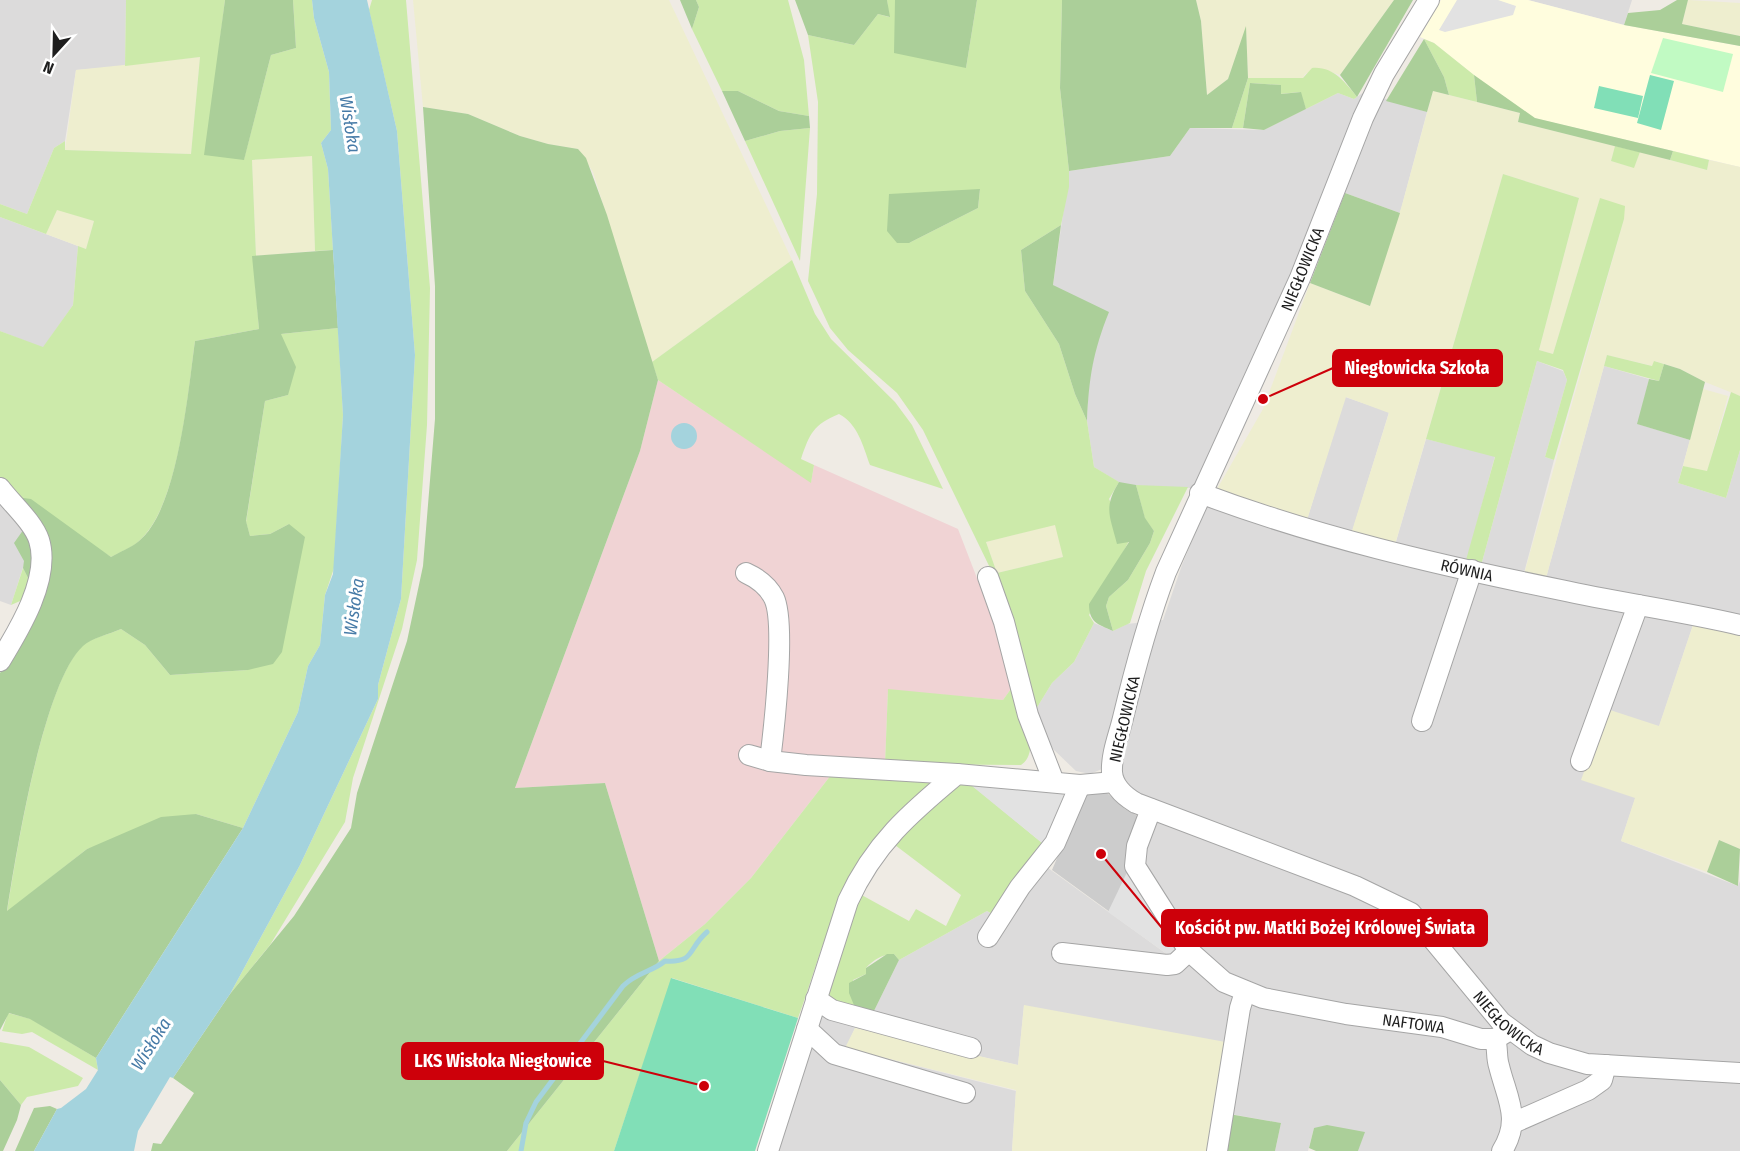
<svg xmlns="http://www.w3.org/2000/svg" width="1740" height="1151" font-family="'Fira Sans Condensed',sans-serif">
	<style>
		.residential { fill: #dcdbdb }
		.commercial { fill: #f0d3d4 }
		.education { fill: #fffdde }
		.religious { fill: #ccc }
		.farmland { fill: #eeeecf }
		.grass { fill: #cceaaa; fill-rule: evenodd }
		.forest { fill: #abcf99 }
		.park { fill: #c1fac3 }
		.pitch { fill: #81dfb7 }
		.parking { fill: #e2e2e2 }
		.water { fill: #a4d3dd }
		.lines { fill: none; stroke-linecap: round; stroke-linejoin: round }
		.stream { stroke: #a4d3dd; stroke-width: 5 }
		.minor-casing { stroke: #a5a5a5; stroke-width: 22 }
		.minor { stroke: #fff; stroke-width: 20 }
		.labels { text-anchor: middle; stroke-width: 6; stroke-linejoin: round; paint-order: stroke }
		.street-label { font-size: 16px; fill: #1e1e1e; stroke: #fff }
		.water-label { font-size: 18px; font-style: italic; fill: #477ba7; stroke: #fff }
		.leader { fill: none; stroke: #cd000a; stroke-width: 2 }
		.callout-dot { fill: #cd000a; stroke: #fff; stroke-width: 2 }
		.callout { fill: #cd000a; stroke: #cd000a; stroke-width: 2 }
		.callout-label { font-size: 18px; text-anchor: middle; font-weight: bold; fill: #fff }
	</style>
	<rect width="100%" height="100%" fill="#efebe4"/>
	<path class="residential" d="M0 0H126L125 66 76 70 65 141 54 148 27 214 0 204Z
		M1528 0H1632L1624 25Z
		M1364 92 1427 112 1400 213 1345 193V183L1200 493 1191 488 1123 485 1094 467 1087 421 1089 376 1095 348 1053 285 1069 171 1170 156 1190 128 1264 130 1338 93 1354 99Z
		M0 217 78 246 73 305 43 348 0 331Z
		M1537 361 1563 371 1567 380 1545 457 1554 460 1524 573 1546 578 1604 366 1649 379 1638 424 1690 440 1678 483 1726 498 1740 450V625L1696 616 1621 841 1738 886 1740 881V1151H1358L1364 1132 1314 1128 1308 1151H1275L1281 1123 1225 1113 1024 1005 1018 1065 855 1028 846 1048 1016 1091 1012 1151H768L816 999 871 1017 899 960 987 911 1003 921 1050 860 1048 868 1175 960 1141 865 1152 824 1113 776 1102 769 1090 774 1076 771 1053 749 1033 714 1052 683 1074 662 1094 623 1113 631 1127 624 1163 620 1182 565 1215 486 1221 493 1306 523 1345 397 1389 412 1349 542 1393 552 1426 439 1495 456 1467 560 1482 562Z
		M0 498 26 526 25 561 11 605 0 601Z"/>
	<path class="commercial" d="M658 380 811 482 814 465 958 529 1004 648 1013 686 1003 700 888 690 885 764 831 775 751 878 705 924 659 961 605 783 515 788 640 451Z"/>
	<path class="education" d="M1441 0H1528L1624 25 1740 46V167L1534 118 1480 80 1434 43 1420 37Z"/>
	<path class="religious" d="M1106 792 1125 809 1152 824 1141 865 1189 951 1176 960 1052 870 1084 795Z"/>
	<path class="farmland" d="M413 0H669L792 260 652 362 593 172 578 149 548 144 520 136 468 114 423 107Z
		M1196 0H1394L1340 75 1319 68 1305 74 1303 78H1248L1246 28 1228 79 1207 95 1201 21Z
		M1688 0 1740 3V36L1682 24Z
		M200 57 191 154 65 150 76 70Z
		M1433 91 1520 113 1518 122 1615 146 1611 161 1634 167 1640 152 1707 170 1709 160 1740 167V396L1705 382 1680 369 1655 361 1653 366 1607 355 1546 578 1524 574 1624 219 1600 198 1553 354 1539 350 1579 198 1503 174 1394 548 1350 537 1389 413 1346 397 1306 523 1221 493 1217 489 1263 409 1310 283 1370 306 1402 205Z
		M312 155 315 251 256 256 252 160Z
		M57 209 94 221 86 249 46 234Z
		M1703 389 1728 396 1707 472 1683 466Z
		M1056 524 1063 557 997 573 986 542Z
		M1695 619 1740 629V849L1719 840 1707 872 1621 841 1635 798 1581 780 1607 709 1659 726Z
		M1024 1005 1231 1043 1213 1151H1012L1016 1090 845 1048 855 1028 1018 1065Z"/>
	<path class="grass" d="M126 0H225L219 48 244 159 271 55 296 48 293 0H312L314 18 329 72 331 130 321 143 328 169 333 250 315 251 312 156 252 160 256 256H253L259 329 195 341C188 392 179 506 139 541 132 548 120 552 111 557L16 497 0 478V331L43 347 73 305 78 246 86 249 94 221 57 210 46 234 0 217V204L27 214 54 148 65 141V150L191 154 200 57 125 66Z
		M372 0H406L430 288 427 425 417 560 402 629 353 778 345 822 270 945 230 994 300 865 378 699V685L401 599 415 355 397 131 369 10Z
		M696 0H788L804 60 809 116 779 111 738 91H722L692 29 699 7Z
		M887 0H895L896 17 966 68 977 0H1062L1060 88 1069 171V187L1061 225 1021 250 1025 291 1059 344 1075 394 1087 421 1094 467 1119 482 1109 499 1129 541 1089 615 1094 623 1074 662 1052 683 1033 714 993 574 923 430 897 393 848 350 830 328 808 281 817 194 818 102 808 35 854 45 878 14 889 17ZM980 189 978 208 909 243ZM1055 525 1063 557 997 573 986 542Z
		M1424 39 1434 43 1474 75 1477 102 1449 95 1444 77Z
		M1312 68C1333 66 1345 82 1357 97L1354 99 1338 93 1306 109 1300 92 1280 94 1281 85 1250 83 1243 128H1232L1248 78H1303Z
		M810 128 800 261 745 141 780 131Z
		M1615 146 1640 152 1634 168 1611 161Z
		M1673 151 1709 160 1707 170 1670 160Z
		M1503 174 1579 198 1539 350 1553 354 1600 198 1625 206 1624 219 1554 460 1545 457 1567 380 1563 370 1537 361 1482 562 1466 560 1495 457 1426 439Z
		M792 260 815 314 831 339 895 402 912 425 943 489 870 465C863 446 858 424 839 414 813 425 810 433 801 459L814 465 811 483 658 380 652 362Z
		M338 328 343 415 334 568 325 595 320 645 308 666 298 712 243 828 196 814 87 849 7 912C16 855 43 683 83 645 91 638 110 634 121 629L145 645 170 675 248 670 289 524 270 534 250 536 246 522 265 401 288 395 281 334Z
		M1607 355 1652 366 1654 361 1664 364 1659 381 1604 366Z
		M1731 392 1740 396V450L1726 498 1678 483 1683 466 1707 471Z
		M1136 485 1188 487 1146 571 1130 623 1113 631 1106 606 1109 597 1128 580 1150 543 1154 531 1145 519Z
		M23 568 32 586 27 598 11 605Z
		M1013 686C1020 708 1043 750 1021 765L885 764 888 689 1003 700Z
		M831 775 941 777C924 791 906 803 891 819 839 873 823 950 798 1018L672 978 614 1151H507L659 961 705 924 751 878Z
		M964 783 984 785 973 786 1047 847 996 916 987 911 899 960 894 954C883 954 873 960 866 968V974L853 980 858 1015 824 996 858 893 909 921 916 909 946 926 961 895 891 842 955 785Z
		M8 1013 31 1019 96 1058 98 1070 32 1032 22 1034 2 1031Z
		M0 1042 29 1047 83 1078 78 1086 27 1097 21 1105 0 1080Z"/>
	<path class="forest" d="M225 0H293L296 48 271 55 244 160 204 155Z
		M680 0H696L699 7 692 29Z
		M795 0H887L890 17 878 14 854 45 808 35Z
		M895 0H977L966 68 894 53Z
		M1062 0H1196L1201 21 1207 95 1228 79 1246 26 1248 78 1232 128H1190L1170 156 1069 171 1060 88Z
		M1394 0H1413L1357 97 1340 75Z
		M1677 0H1688L1682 24 1740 36V46L1624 25 1628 13 1660 10Z
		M1424 39 1444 77 1449 95 1433 91 1427 112 1386 101Z
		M1474 75 1535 118 1673 151 1670 160 1518 122 1520 113 1477 102Z
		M1250 83 1281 85V94L1301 92 1306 109 1264 130 1243 128Z
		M722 91H738L779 111 809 116 810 128 780 131 745 141Z
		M423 107 468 114 520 136 548 144 578 149 586 158 607 215 658 380 640 451 515 788 605 783 659 961 507 1151H151L153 1143 161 1144 194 1093 173 1078 230 994 294 916 351 828 357 793 407 641 423 566 435 419V286Z
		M980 189 978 208 909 243H897L887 231 889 194Z
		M1345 193 1400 213 1370 306 1310 283Z
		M1061 225 1053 285 1109 312C1093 352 1089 377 1087 421L1075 394 1059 344 1025 291 1021 250Z
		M333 250 338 328 281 334 296 367 288 395 265 401 246 521 250 536 270 534 289 524 305 537 282 652 273 664 248 670 170 675 145 645 121 629C110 634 91 638 83 646 43 683 16 854 7 911L87 849 161 817 196 814 243 828 96 1058 30 1019 9 1013 0 1030V673L12 656 46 572 16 497 31 499 111 557C119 552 131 548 139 541 178 509 188 391 195 341L259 329 252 256Z
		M1664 364 1680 369 1705 382 1690 440 1637 424 1649 379 1659 381Z
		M1119 482 1136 485 1145 518 1154 531 1150 543 1128 580 1109 597 1106 606 1113 631C1097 624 1089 622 1089 604L1129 542 1117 544C1110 516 1103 508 1119 482Z
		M26 526 36 552 32 586 23 568 24 561 14 543Z
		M1719 840 1740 849 1738 886 1707 872Z
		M887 954H894L899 960 871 1017 858 1015 849 993V983L866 974V968Z
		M0 1080 21 1105 17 1120 3 1151H0Z
		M50 1106 57 1109 34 1151H15L34 1108Z
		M1229 1114 1281 1123 1275 1151H1221Z
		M1327 1125 1365 1132 1358 1151H1316L1309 1148 1314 1128Z"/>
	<path class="park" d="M1663 38 1733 54 1723 92 1651 73Z"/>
	<path class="pitch" d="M1650 75 1674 81 1661 130 1637 123Z
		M1599 86 1643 96 1638 118 1594 108Z
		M671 978 798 1018 755 1151H614Z"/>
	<path class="parking" d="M1457 0H1498L1516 6 1513 15 1445 32 1439 30Z
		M984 785 1071 795 1047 847 972 786Z
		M1130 866 1179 943 1170 956 1108 912Z"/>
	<path class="water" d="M312 0H367L397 131 415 355 401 599 378 685V699L300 865 230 994 173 1078 170 1077 138 1131 134 1151H34L57 1109 61 1108 86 1089 98 1070 96 1058 243 828 298 712 308 666 320 645 325 595 333 574 343 415 328 169 321 143 331 130 329 72 314 18Z
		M671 436a13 13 0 1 1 26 0a13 13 0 1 1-26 0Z"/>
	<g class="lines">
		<path class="stream" d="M521 1151 526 1123 536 1102 623 986C637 972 652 972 665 961 696 963 687 949 707 932"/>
		<defs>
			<g id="minor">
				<path id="s1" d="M1429 0 1384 74 1363 118 1300 278 1166 572C1148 620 1135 668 1123 718 1119 735 1111 754 1112 772 1113 786 1124 796 1136 803L1355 886 1411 913 1501 1022 1532 1045 1549 1053 1587 1064 1740 1073"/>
				<path d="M0 488C12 504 33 522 39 540 51 578 19 630 0 661"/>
				<path id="s2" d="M1200 493C1317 537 1438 565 1561 590 1620 603 1681 611 1740 625"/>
				<path d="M746 573C757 578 768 586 774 598 786 623 774 729 770 761"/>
				<path d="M988 577 1004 622 1028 715 1054 782"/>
				<path d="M1422 721 1472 570"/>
				<path d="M749 755 770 761 806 765 957 774"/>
				<path d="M1581 761 1638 605"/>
				<path id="s3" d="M1151 809 1137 846 1135 866 1189 951 1224 982 1263 998 1346 1014 1442 1027 1481 1039H1495L1510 1030"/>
				<path d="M988 937 1020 887 1055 843 1080 785"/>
				<path d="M1062 953 1167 965 1175 964 1189 951"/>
				<path d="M816 999 832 1010 971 1048"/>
				<path d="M807 1029 834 1054 965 1093"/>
				<path d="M1495 1039C1498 1048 1496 1057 1499 1066 1507 1099 1522 1119 1502 1151"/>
				<path d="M1513 1123 1588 1090 1602 1080 1606 1065"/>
				<path d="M768 1151 848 901C874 844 910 813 957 774L1080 785 1114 782"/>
				<path d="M1217 1151 1240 1008 1245 992"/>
			</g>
		</defs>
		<use href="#minor" class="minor-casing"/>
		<use href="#minor" class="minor"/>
	</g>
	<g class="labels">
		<g class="street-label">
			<text transform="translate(1302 269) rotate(-68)" y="6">NIEGŁOWICKA</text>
			<text dy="6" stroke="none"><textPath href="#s2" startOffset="278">RÓWNIA</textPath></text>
			<text transform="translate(1124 719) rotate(-77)" y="6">NIEGŁOWICKA</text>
			<text dy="6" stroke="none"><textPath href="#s1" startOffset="1323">NIEGŁOWICKA</textPath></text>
			<text dy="6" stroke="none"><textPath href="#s3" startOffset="402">NAFTOWA</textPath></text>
		</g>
		<g class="water-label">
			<text transform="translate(350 124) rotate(81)" y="6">Wisłoka</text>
			<text transform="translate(354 607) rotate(-82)" y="6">Wisłoka</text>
			<text transform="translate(151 1044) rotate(-58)" y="6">Wisłoka</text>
		</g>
	</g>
	<path class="leader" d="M1263 399L1333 368M1101 854L1162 928M704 1086L603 1061"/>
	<g class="callout-dot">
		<circle cx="1263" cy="399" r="6"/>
		<circle cx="1101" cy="854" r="6"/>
		<circle cx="704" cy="1086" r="6"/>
	</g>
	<g class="callout">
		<rect x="1333" y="350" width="169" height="36" rx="6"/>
		<rect x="1162" y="910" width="325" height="36" rx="6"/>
		<rect x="402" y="1043" width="201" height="36" rx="6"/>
	</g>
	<g class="callout-label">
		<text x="1417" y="374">Niegłowicka Szkoła</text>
		<text x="1325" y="934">Kościół pw. Matki Bożej Królowej Świata</text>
		<text x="503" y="1067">LKS Wisłoka Niegłowice</text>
	</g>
	<g transform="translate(54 54) rotate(202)" stroke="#ffffff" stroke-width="4.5" paint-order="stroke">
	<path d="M0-4.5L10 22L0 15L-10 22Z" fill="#1e1e1e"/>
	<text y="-9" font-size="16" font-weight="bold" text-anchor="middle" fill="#1e1e1e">N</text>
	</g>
</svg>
